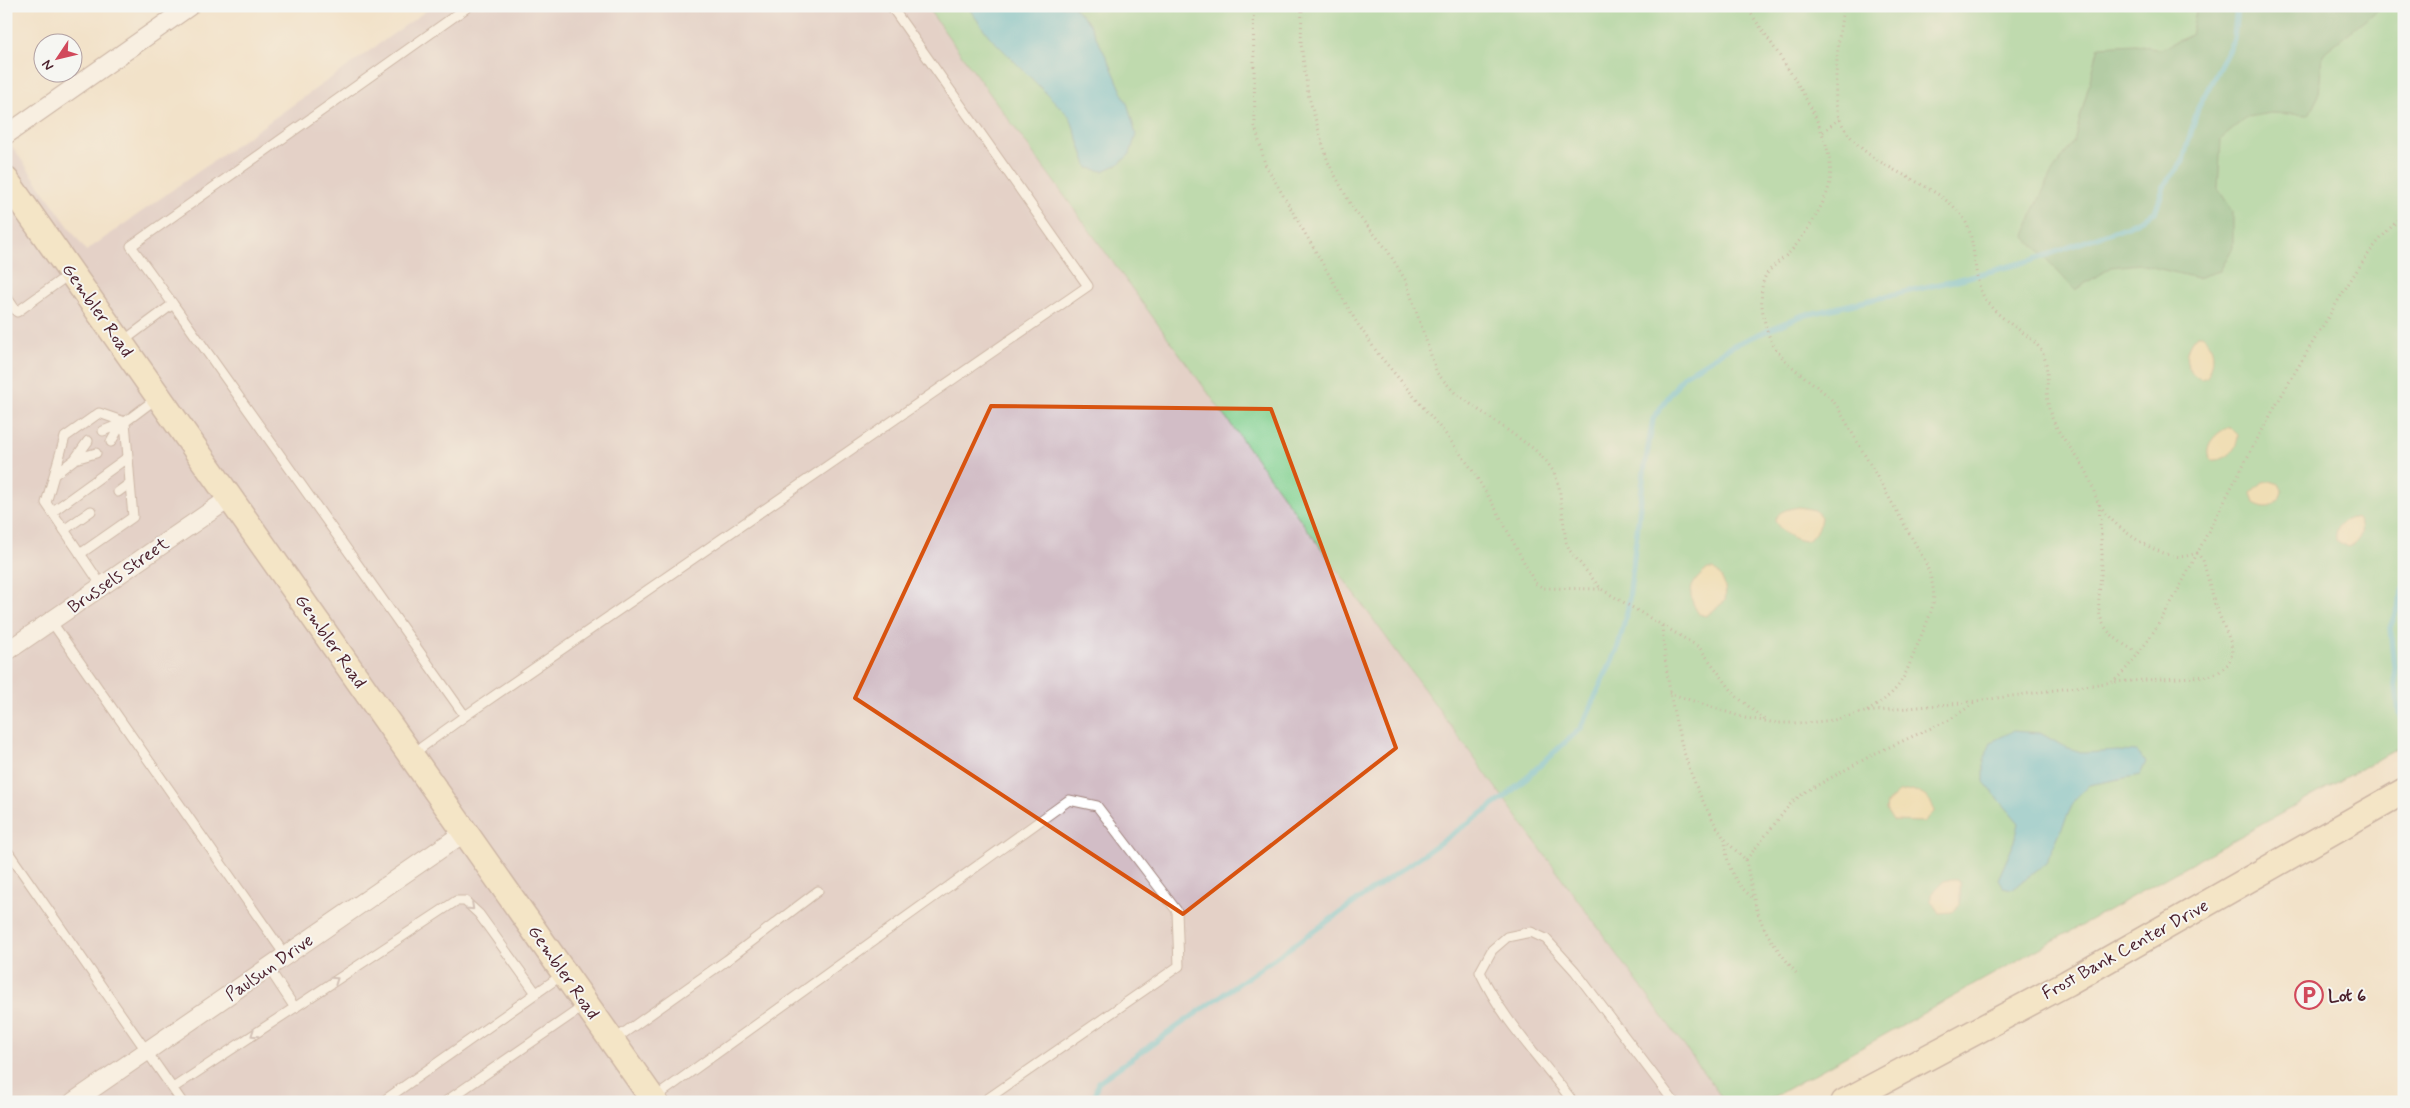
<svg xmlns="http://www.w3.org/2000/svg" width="2410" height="1108" font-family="Mynerve,sans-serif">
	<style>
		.industrial { fill: #d2bdc6 }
		.green { fill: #82d08f; stroke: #66785d }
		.forest { fill: #69b27a; stroke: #5a6852 }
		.sand { fill: #eeda9e; stroke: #9c7c64 }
		.water { fill: #58bfd5; stroke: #516f80 }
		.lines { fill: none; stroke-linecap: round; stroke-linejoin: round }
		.stream { stroke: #58bfd5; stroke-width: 5.5 }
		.lane-casing { stroke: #9e807a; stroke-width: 11 }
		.street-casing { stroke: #9e807a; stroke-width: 20 }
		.secondary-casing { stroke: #9e807a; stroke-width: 28 }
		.path { stroke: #9e807a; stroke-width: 3; stroke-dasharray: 1 4; stroke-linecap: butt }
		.lane { stroke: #fff; stroke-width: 9 }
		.street { stroke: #fff; stroke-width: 18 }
		.secondary { stroke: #f7e8c3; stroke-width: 25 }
		.oneway { stroke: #ae9aa0 }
		.marked { fill: none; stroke: #d8530f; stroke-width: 4; stroke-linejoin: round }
		.labels { text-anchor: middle; stroke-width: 4; stroke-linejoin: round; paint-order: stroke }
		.street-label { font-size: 18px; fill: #4a1f2b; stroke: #f6f6f2 }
		.poi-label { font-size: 18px; font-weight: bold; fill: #4a1f2b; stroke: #f6f6f2; text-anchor: start }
	</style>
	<rect width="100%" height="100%" fill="#f6f6f2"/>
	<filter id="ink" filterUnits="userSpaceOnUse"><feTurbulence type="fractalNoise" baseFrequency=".02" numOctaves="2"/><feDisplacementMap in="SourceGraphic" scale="10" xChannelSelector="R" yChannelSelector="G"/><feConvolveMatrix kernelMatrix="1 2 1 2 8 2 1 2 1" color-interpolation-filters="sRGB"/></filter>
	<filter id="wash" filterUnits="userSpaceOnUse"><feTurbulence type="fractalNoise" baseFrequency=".0096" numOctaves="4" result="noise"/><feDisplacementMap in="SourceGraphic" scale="20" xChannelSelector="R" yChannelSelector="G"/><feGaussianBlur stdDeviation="1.12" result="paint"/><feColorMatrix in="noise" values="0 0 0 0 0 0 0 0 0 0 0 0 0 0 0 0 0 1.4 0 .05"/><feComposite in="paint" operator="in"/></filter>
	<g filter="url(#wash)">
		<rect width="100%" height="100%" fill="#f2e2c9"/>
		<path class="industrial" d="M433 6H926L1725 1102H6V138L86 251Z"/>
		<path class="green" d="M926 6H2404V745L1764 1102H1725Z"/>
		<path class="forest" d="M2197 6H2383L2322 54 2319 95 2309 115 2271 113 2248 117 2221 139 2218 189 2233 211V247L2220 271 2197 278 2140 264 2111 267 2075 290 2025 236 2034 210 2051 174 2074 141 2099 46 2136 44 2160 49 2191 35Z"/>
		<path class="sand" d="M2197 335H2202C2216 346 2215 363 2207 377L2201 379C2183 371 2182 349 2197 335Z
			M2230 427 2238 435C2237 450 2227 461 2211 460 2201 447 2217 431 2230 427Z
			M2270 481 2279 484 2282 490C2280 507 2268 511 2254 503L2251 493 2263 482Z
			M1799 507 1815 510 1821 517 1819 528 1808 541C1794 541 1782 533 1775 521 1778 510 1789 509 1799 507Z
			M2352 518 2358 519C2366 531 2359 544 2347 547L2336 540C2335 528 2340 521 2352 518Z
			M1708 569H1714C1724 578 1727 588 1725 601L1706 616 1699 614C1685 593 1690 583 1708 569Z
			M1912 790C1923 794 1933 799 1934 812L1924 822 1893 821 1886 810 1887 803 1899 792Z
			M1952 879H1957L1960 883V905L1952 912 1939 913 1931 901V894L1944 881Z"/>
		<path class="water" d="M967 6H1073L1089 23 1111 66 1128 106 1136 135 1130 154 1119 164 1103 171 1088 168 1070 117 989 36Z
			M2013 731 2040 733 2063 746 2084 753 2118 751 2137 752 2146 762 2140 775 2089 785 2075 799 2046 863 2012 889 2003 887 1998 879 2015 841 2019 823 1984 782V760L1991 742Z"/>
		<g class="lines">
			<path class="stream" d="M2404 589 2390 628 2399 714 2404 723
				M1093 1102 1098 1082 1504 798 1581 728 1618 647 1628 608 1644 472 1653 419 1683 376 1732 346 1801 316 1957 280 2033 260 2128 226 2155 212 2165 184 2182 163 2198 108 2234 39 2237 6"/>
		</g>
	</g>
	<g filter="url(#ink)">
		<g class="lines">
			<defs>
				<path id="lane" d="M6 296 17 312 71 273
					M173 304 131 246 469 6
					M122 342 173 304 436 675 465 716 411 755
					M111 442 120 426
					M75 459 96 453
					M54 475 75 459 88 441
					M118 492 130 483 128 457
					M52 512 128 457 125 422 103 431
					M64 530 91 511
					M80 554 133 517 130 483
					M102 586 46 503 65 437 99 413 125 422 157 398
					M51 621 285 955
					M465 716 1088 286 891 6
					M6 849 182 1102
					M268 967 295 1008
					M614 1040 727 960 818 891
					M173 1088 456 901H465L479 914 536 993
					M653 1099 1069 800 1097 806 1177 911 1179 966 983 1102
					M382 1102 562 975
					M445 1102 584 1006
					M1573 1102C1540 1057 1505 1024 1480 972L1492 950 1507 937 1531 932 1546 939 1575 971 1674 1102"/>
				<path id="street" d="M6 135 190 6
					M6 652 230 498
					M73 1102 465 832"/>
				<path id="secondary" d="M6 180 655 1102
					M1844 1102 2067 983 2404 791"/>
			</defs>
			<use href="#lane" class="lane-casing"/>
			<use href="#street" class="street-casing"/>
			<use href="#secondary" class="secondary-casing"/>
			<path class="path" d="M1253 6 1255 126 1265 164 1357 323 1379 355 1444 432 1471 468 1497 511 1535 583 1543 588 1600 589
				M1302 6 1301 44 1308 94 1328 162 1353 209 1386 248 1406 281 1437 373 1455 393 1534 449 1546 461 1554 472 1559 486 1566 542 1570 551 1601 589 1699 647 1736 696 1766 721
				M1746 6C1774 49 1837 129 1830 181 1828 200 1803 239 1789 253 1782 260 1769 268 1765 277 1757 294 1764 330 1774 346 1789 371 1819 383 1837 406L1925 561C1940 600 1934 605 1919 641 1903 680 1903 689 1866 712
				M1844 6C1839 27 1832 97 1838 115 1858 168 1924 174 1959 212 1978 232 1971 273 1983 295 1996 321 2034 334 2042 352 2052 371 2043 395 2051 415 2058 435 2074 451 2085 469 2092 480 2093 493 2099 504 2112 526 2150 552 2175 556 2183 558 2190 555 2197 553L2203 560 2215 605 2231 643 2232 654 2228 664 2219 672 2209 676 2114 682
				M1823 132 1840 118
				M2099 504C2100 521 2101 538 2102 554 2102 605 2083 623 2137 652
				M1662 626C1668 699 1682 776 1724 838 1730 846 1739 853 1746 860L1792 802 1805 792 1876 753 1949 720 1976 702
				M1669 693 1745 718 1777 723H1805L1834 720 1865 712 1961 703 2113 682C2150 648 2180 587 2203 542 2241 468 2280 395 2324 324 2347 286 2370 244 2404 215
				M1725 839C1726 864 1733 882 1753 898
				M1746 860C1750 880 1753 901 1761 921 1769 940 1783 956 1796 973"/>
			<use href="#lane" class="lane"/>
			<use href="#street" class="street"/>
			<use href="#secondary" class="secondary"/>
		</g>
		<defs><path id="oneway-chevron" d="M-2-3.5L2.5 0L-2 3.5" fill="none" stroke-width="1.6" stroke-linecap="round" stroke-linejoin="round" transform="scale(1.25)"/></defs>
		<g class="oneway">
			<use href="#oneway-chevron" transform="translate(471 907) rotate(43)"/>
			<use href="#oneway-chevron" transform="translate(335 980) rotate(-34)"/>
			<use href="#oneway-chevron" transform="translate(254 1034) rotate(146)"/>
		</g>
	</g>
	<path d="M0 0H2410V1108H0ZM991 406 1271 409 1396 748 1183 914 855 698Z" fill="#f2e2c9" fill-opacity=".55" fill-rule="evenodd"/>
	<path class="marked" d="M991 406 1271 409 1396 748 1183 914 855 698Z"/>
	<defs>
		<symbol id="parking-ring" viewBox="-11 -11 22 22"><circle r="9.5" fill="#f6f6f2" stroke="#d1495b" stroke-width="1.5"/><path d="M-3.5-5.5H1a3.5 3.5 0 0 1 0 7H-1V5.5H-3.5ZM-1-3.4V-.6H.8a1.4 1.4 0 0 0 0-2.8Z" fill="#d1495b"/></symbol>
	</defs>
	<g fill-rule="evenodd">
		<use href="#parking-ring" x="2293" y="979" width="32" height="32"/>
	</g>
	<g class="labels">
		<g class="street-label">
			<text transform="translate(98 310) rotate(55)" y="6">Gembler Road</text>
			<text transform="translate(118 575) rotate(-35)" y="6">Brussels Street</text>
			<text transform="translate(331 641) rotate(55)" y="6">Gembler Road</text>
			<text transform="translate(2125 949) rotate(-29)" y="6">Frost Bank Center Drive</text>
			<text transform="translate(269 967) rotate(-35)" y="6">Paulsun Drive</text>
			<text transform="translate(564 972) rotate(55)" y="6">Gembler Road</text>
		</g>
		<g class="poi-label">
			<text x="2328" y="1001">Lot 6</text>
		</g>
	</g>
	<rect width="2410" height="1108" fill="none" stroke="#f6f6f2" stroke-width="25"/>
	<g transform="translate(58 58) rotate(235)"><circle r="24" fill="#f6f6f2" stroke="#b1a0a2"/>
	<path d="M0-4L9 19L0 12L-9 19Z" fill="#d1495b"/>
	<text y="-8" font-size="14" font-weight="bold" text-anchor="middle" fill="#4a1f2b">N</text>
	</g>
</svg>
